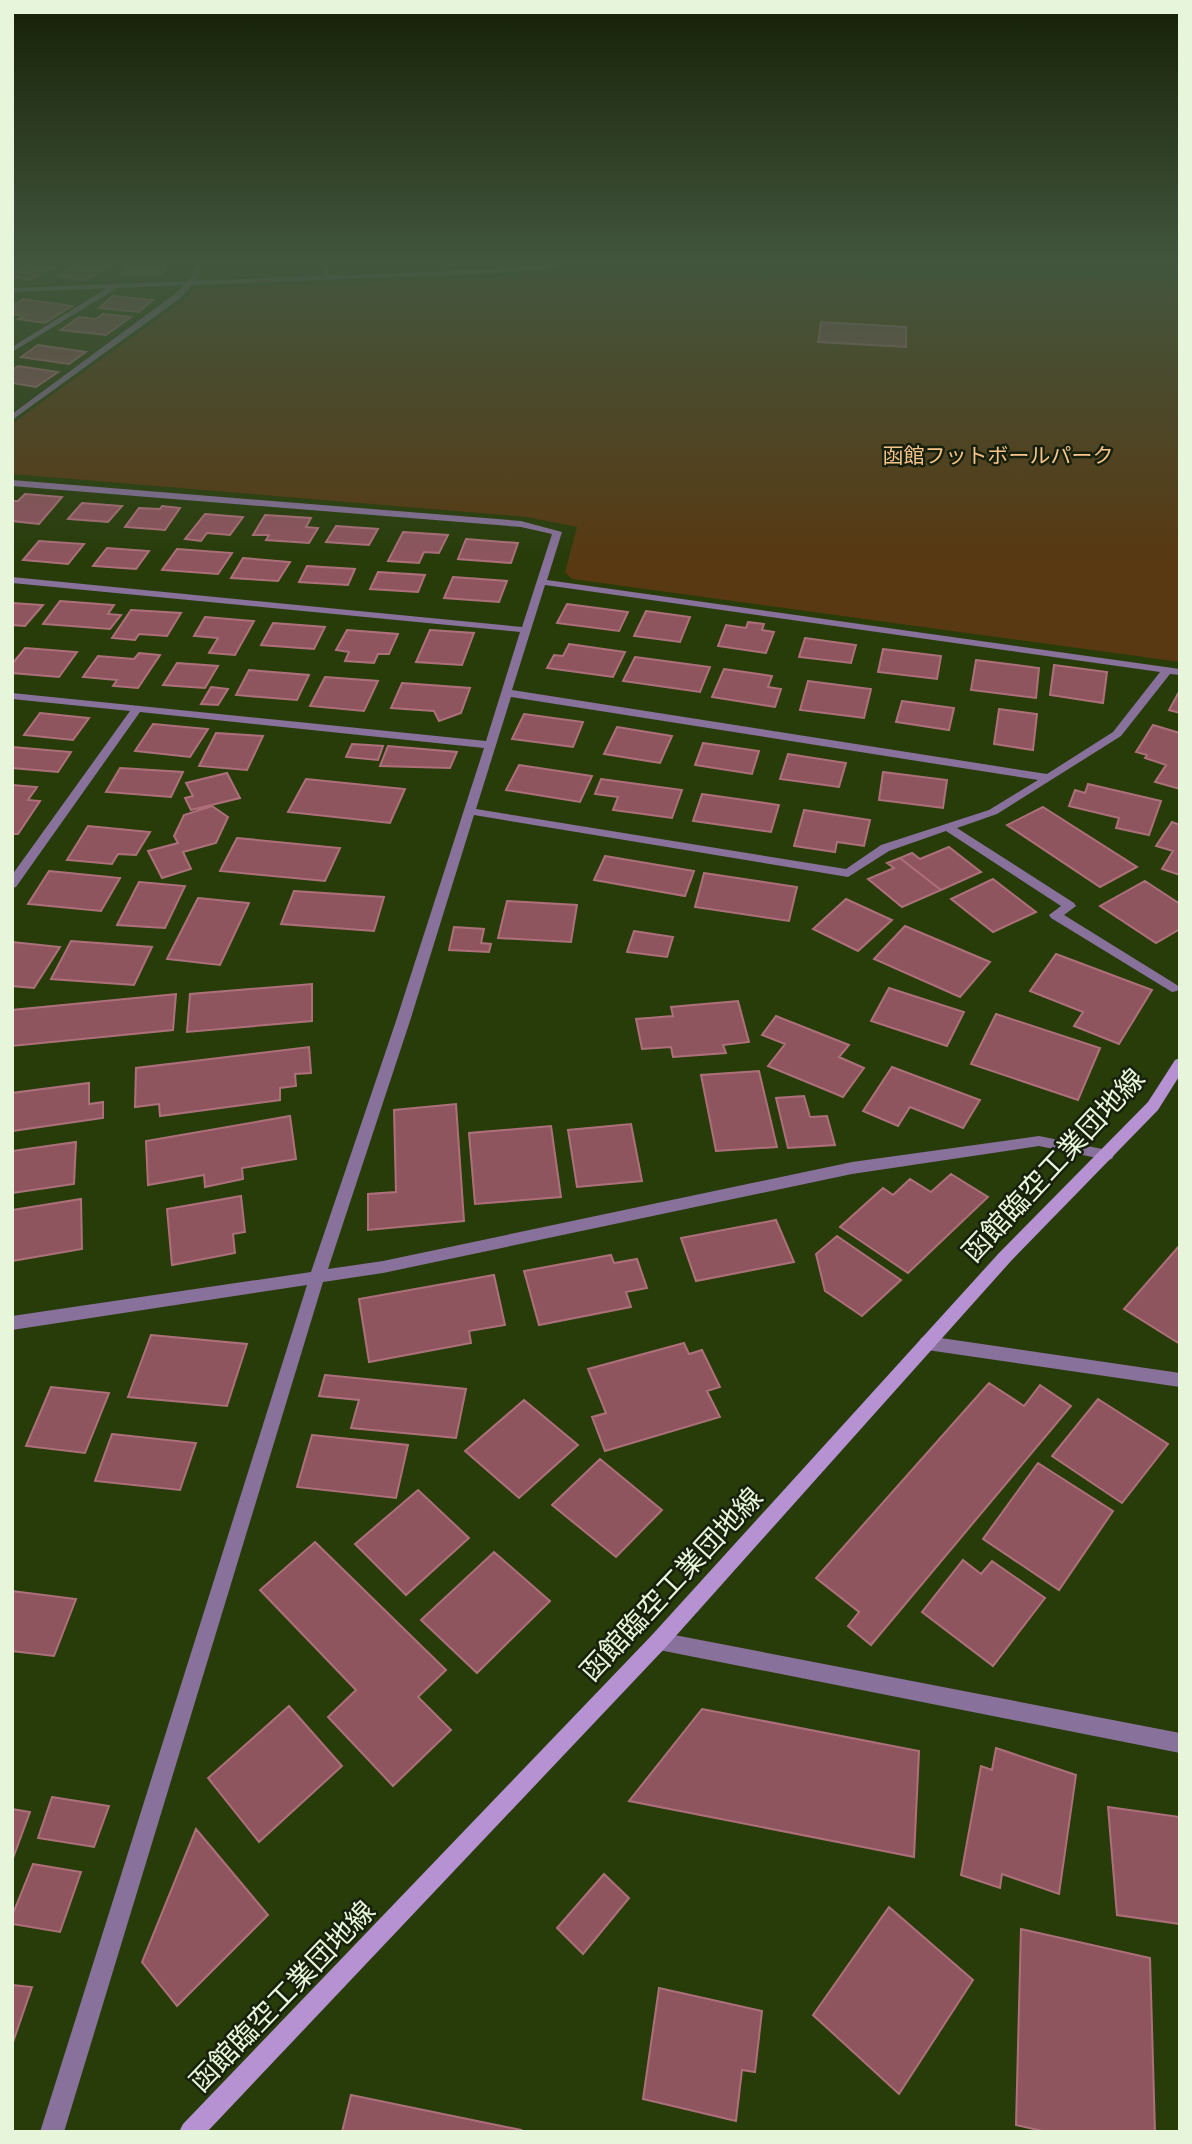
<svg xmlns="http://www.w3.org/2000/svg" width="1192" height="2144" font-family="'Varela Round','Noto Sans JP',sans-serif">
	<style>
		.green { fill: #583912 }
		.building { fill: #8f555f; stroke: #ad707a; stroke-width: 2 }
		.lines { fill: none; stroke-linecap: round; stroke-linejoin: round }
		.minor { fill: #88719a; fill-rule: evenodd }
		.tertiary { fill: #88719a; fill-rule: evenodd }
		.secondary { fill: #b692d3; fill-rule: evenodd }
		.labels { text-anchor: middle; stroke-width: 5; stroke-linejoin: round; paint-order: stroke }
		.far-park-label { font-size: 21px; fill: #f6c48b; stroke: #17200c }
		.near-street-label { font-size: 28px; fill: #e7f5da; stroke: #17200c }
	</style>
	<rect width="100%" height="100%" fill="#283c0a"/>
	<path class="green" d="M551 275 1180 278V662L572 579 565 572 577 527 527 517 12 474V424L188 297 193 289Z"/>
	<path class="building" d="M36 262 58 266 30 280 12 277V273Z
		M81 262 109 266 86 280 58 276Z
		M128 263H168L162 275H121Z
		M113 296 153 300 139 312 99 308Z
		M23 299 72 306 45 323 18 319 24 316 12 314V306Z
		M103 314 131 317 106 335 61 330 79 317 96 319Z
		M821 322 906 327V347L818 342Z
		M38 345 86 352 69 364 21 357Z
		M18 366 58 372 36 387 12 383V370Z
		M25 494 62 497 39 524 12 521V501H18Z
		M82 503 122 506 108 522 68 519Z
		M162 506 180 508 165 530 125 527 139 508 160 509Z
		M205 514 243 517 230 535 207 533 201 541 185 539Z
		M265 515 311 518 306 527 318 528 309 543 266 540 269 535H253Z
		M336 526 378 529 369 545 326 542Z
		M403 532 448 535 439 553 424 552 419 563 388 561Z
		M466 539 518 543 511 563 458 559Z
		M39 541 84 544 68 564 23 560Z
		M107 548 149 551 136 569 93 566Z
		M177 549 232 553 218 574 162 570Z
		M243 558 290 562 278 581 231 578Z
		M307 566 355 569 348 585 299 582Z
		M378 572 425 575 418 592 370 589Z
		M453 577 507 581 499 602 444 598Z
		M60 601 114 605 108 614 121 615 110 629 43 624Z
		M12 603 43 605 25 626 12 625Z
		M567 604 628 612 619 631 557 623Z
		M131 610 181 613 167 636 139 634 135 640 112 638Z
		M646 611 690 617 680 642 634 636Z
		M205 617 254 621 235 655 209 653 218 638 194 636Z
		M748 622 764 624 762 630 774 632 766 653 718 646 726 625 746 628Z
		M273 623 325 627 314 649 261 645Z
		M347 630 398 634 389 654H378L374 663 345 661 349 652 336 650Z
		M430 630 474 633 462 665 416 662Z
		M805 638 856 645 851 663 799 657Z
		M569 644 625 652 613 677 547 668 554 655 563 656Z
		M25 648 77 652 59 677 12 673V664Z
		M883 649 941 656 937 679 878 672Z
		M139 653 160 655 138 688 113 686 117 680 83 677 98 656 134 659Z
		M635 657 710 667 700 692 623 681Z
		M976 660 1039 668 1036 698 971 690Z
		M177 663 218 666 205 688 163 685Z
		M1054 665 1107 672 1103 703 1050 695Z
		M724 669 772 676 768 687 781 689 775 707 712 697Z
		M249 670 309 675 297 700 236 695Z
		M325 677 378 681 364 711 310 706Z
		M808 681 871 689 864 718 800 710Z
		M402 683 470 688 461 713 439 721 434 711 391 708Z
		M211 687 228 689 218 705 201 704Z
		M1180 690V713L1169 710Z
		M902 701 954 708 949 730 896 722Z
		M999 709 1037 714 1033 750 994 744Z
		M40 713 89 718 73 740 24 735Z
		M524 714 583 722 573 747 512 739Z
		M153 724 208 729 190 757 135 751Z
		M1153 725 1180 733V789L1155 782 1166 765 1145 758 1147 755 1136 752Z
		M617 727 672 736 660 763 604 754Z
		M216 733 263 736 247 770 199 766Z
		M703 743 759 751 752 774 695 765Z
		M352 744 383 746 378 760 346 757Z
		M388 746 457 752 450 768 380 766Z
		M12 747 71 752 58 772 12 768Z
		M788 754 846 763 839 787 780 779Z
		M519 765 592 776 580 802 506 790Z
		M120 768 183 772 171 797 106 792Z
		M883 772 947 780 943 808 879 800Z
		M227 773 240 798 191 810 185 798 193 796 186 783Z
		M306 779 405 789 390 823 288 812Z
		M601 779 682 790 672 818 613 810 618 797 595 794Z
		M1088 784 1161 801 1149 835 1116 828 1119 818 1069 806 1075 790 1085 793Z
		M12 785 37 787 28 800 40 801 18 834H12Z
		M702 794 779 805 771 832 693 821Z
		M212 806 228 817 216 843 183 852 191 869 162 878 148 851 178 843 174 836 184 815Z
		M1043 807 1137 867 1100 887 1007 825Z
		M804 810 870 820 864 846 837 842 835 852 794 846Z
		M1172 822 1180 825V875L1162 869 1173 851 1156 846Z
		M88 826 150 832 136 855 118 854 112 864 67 860Z
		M237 838 340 848 325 881 220 871Z
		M949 847 981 872 941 890 900 858 912 853 920 859Z
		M605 856 694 871 685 896 594 880Z
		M900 858 941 890 902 907 868 879 894 868 887 863Z
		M49 871 120 878 101 911 28 904Z
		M704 873 797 887 789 921 695 907Z
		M993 879 1036 912 993 932 951 899Z
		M1145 881 1180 904V929L1156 943 1100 906Z
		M139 882 185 886 165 928 117 925Z
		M294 891 384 897 374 931 281 924Z
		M198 898 249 903 220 965 167 959Z
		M846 899 892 920 858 951 813 929Z
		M507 901 577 905 571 942 498 938Z
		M905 926 990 962 960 997 874 959Z
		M454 927 484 929 481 943 491 944 489 952 449 950Z
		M634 931 673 937 667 957 627 952Z
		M71 941 152 947 134 985 51 979Z
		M12 942 60 947 34 988 12 986Z
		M1056 954 1152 990 1119 1044 1074 1026 1083 1012 1030 991Z
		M312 984V1021L187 1032 190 994Z
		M889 988 964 1012 947 1046 871 1021Z
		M176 994 173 1030 12 1046V1010Z
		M738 1001 749 1042 723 1045 726 1053 673 1057 671 1047 642 1049 636 1019 673 1016 671 1007Z
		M996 1014 1100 1048 1078 1100 971 1064Z
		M776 1016 849 1045 839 1057 864 1068 843 1097 768 1066 785 1044 762 1035Z
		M309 1047 311 1073 295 1074 296 1086 280 1088V1100L160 1116 159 1104 135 1107 136 1068Z
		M892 1067 980 1100 963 1128 910 1107 898 1126 863 1111Z
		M759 1071 777 1147 716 1151 701 1075Z
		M89 1083V1104L103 1102V1118L12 1131V1093Z
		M804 1096 810 1117 827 1116 835 1145 788 1148 776 1098Z
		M456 1104 464 1221 368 1230V1194L396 1192 394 1110Z
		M290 1116 296 1159 242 1168 243 1179 205 1187 204 1175 148 1185 146 1141Z
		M631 1124 642 1181 577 1187 568 1130Z
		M551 1126 561 1197 475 1204 469 1133Z
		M76 1142 74 1184 12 1193V1151Z
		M951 1174 988 1197 908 1273 840 1227 883 1188 893 1195 910 1179 931 1192Z
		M241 1196 245 1232 233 1234 235 1253 172 1265 167 1209Z
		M81 1199 82 1249 12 1261V1210Z
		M776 1220 794 1262 696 1281 681 1238Z
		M837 1236 901 1280 862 1316 825 1291 816 1254Z
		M1180 1245V1344L1124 1309Z
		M611 1255 614 1263 637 1259 647 1288 626 1292 631 1307 539 1325 524 1271Z
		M494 1275 505 1325 469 1331 471 1343 369 1362 359 1299Z
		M151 1335 247 1344 227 1406 128 1397Z
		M684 1343 689 1354 702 1350 720 1387 707 1391 720 1417 605 1451 592 1417 606 1413 588 1369Z
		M325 1375 466 1389 456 1438 351 1428 359 1400 319 1396Z
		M989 1383 1024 1406 1040 1385 1071 1406 871 1645 848 1626 859 1612 816 1578Z
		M51 1387 109 1393 85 1453 26 1446Z
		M1098 1399 1168 1444 1122 1503 1052 1456Z
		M524 1400 578 1445 519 1498 465 1451Z
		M112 1434 196 1443 180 1490 95 1481Z
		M312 1435 408 1445 396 1498 297 1487Z
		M600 1459 662 1510 616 1557 552 1505Z
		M1038 1463 1113 1511 1059 1590 983 1539Z
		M418 1490 469 1538 406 1595 355 1544Z
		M315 1542 446 1670 418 1697 451 1730 393 1786 328 1717 356 1690 260 1590Z
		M494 1552 550 1601 477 1673 421 1620Z
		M963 1560 981 1574 992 1561 1045 1598 993 1666 922 1612Z
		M12 1591 76 1599 54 1656 12 1651Z
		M289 1706 342 1766 259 1842 208 1778Z
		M702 1709 919 1751 914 1857 629 1801Z
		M996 1748 1076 1775 1059 1894 1002 1874 1000 1888 961 1875 981 1766 992 1770Z
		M52 1797 109 1806 94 1847 38 1838Z
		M1108 1807 1180 1817V1924L1117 1915Z
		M12 1809 30 1812 12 1861Z
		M196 1829 268 1915 177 2006 142 1962Z
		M33 1864 81 1872 60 1932 12 1924V1916Z
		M604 1874 629 1898 583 1954 557 1928Z
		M889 1907 973 1980 899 2094 813 2015Z
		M1021 1929 1150 1958 1155 2132H1047L1016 2125Z
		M12 1985 32 1987 12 2045Z
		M659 1988 762 2011 755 2072 742 2070 736 2121 643 2099Z
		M351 2095 521 2130 520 2132H342Z"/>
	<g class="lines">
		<path class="minor" d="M195 262H201L199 276 182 297 12 420V414L176 293 193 276Z
			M323 262H329L328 278 323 277Z
			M496 262H502L504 272H500Z
			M112 285 119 287 12 352V347Z
			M12 480 521 521 562 532 547 580 1180 669V675L1170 674 1121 736 997 814 957 828 1074 903 1076 906 1064 915 1177 985 1179 988 1177 991 1172 992 1051 918 1049 915 1061 906 946 831 889 851 848 877 474 815 410 1021 328 1269 383 1261 852 1162 1039 1136 1107 1150 1112 1151 1114 1155 1112 1159 1107 1160 1039 1146 852 1174 383 1273 323 1282 64 2132H40L307 1285 12 1330V1316L311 1272 396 1021 484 748 140 712 16 887 12 888V875L130 711 12 699V693L486 741 520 632 12 583V577L522 627 552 534 521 527 12 486ZM545 585 1160 672 1113 732 1047 774 512 690ZM511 697 1038 780 989 810 881 845 846 869 476 809Z
			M927 1336 1180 1373V1387L927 1350 921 1348 919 1343 921 1338Z
			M659 1632 1180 1733V1753L659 1650 652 1647 649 1641 652 1635Z"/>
		<path class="tertiary" d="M569 262H905L902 264 575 265 502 273 12 292V288L502 269Z"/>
		<path class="secondary" d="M1180 1058V1075L1158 1110 1011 1261 666 1647 207 2132H179L183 2124 652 1635 999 1253 1148 1102 1175 1060Z"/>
	</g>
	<linearGradient id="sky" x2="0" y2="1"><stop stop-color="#162106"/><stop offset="0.47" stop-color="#42563e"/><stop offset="1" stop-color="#42563e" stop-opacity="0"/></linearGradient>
	<rect width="1192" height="562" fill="url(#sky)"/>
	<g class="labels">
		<g class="far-park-label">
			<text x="998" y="463">函館フットボールパーク</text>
		</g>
		<g class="near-street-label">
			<text transform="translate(1053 1165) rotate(-47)" y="10">函館臨空工業団地線</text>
			<text transform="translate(671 1584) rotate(-47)" y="10">函館臨空工業団地線</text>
			<text transform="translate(282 1996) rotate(-46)" y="10">函館臨空工業団地線</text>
		</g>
	</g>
	<rect width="1192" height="2144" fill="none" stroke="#e7f5da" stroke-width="28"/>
</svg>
